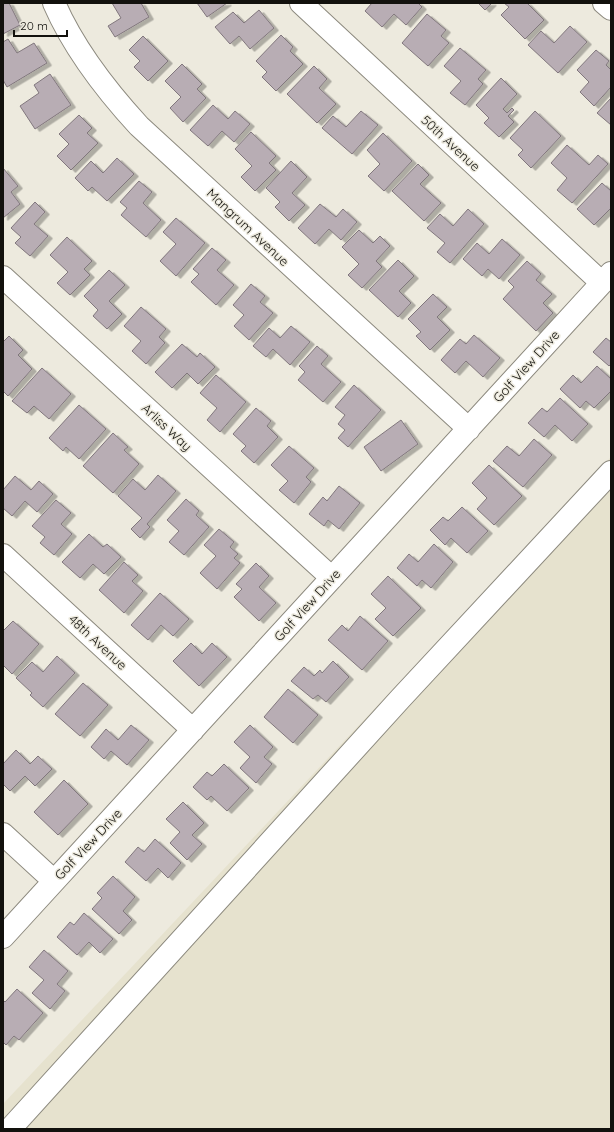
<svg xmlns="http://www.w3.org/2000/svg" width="614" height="1132" font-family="Quicksand,sans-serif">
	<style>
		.built { fill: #e6e2ce }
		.building { fill: #b8adb4; stroke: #81777d; filter: url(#shadow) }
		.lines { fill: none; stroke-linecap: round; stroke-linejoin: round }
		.minor-casing { stroke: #8c897e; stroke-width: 24 }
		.minor { stroke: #fff; stroke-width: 22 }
		.labels { text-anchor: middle; stroke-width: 3; stroke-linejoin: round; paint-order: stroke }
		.street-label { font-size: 13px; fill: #12110d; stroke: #edeade }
	</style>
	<defs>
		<filter id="shadow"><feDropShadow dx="4.5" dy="2.5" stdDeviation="0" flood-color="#0004"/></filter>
	</defs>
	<rect width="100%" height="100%" fill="#edeade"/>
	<path class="built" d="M611 457V1129H3V1104Z"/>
	<path class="building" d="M3 3H9L20 25 3 34Z
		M112 3H141L149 17 115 37 108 26 121 18Z
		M197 3H227L207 17Z
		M372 3H418L422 7 406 25 394 14 382 27 365 11Z
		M478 3H492L485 10Z
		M504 3H527L544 20 525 39 501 15 509 7Z
		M259 10 274 28 250 49 239 36 230 44 215 27 233 12 244 23Z
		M427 14 446 30 441 36 449 43 428 66 402 43Z
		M570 26 587 42 558 73 528 45 541 31 554 43Z
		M281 35 293 47 290 51 303 64 276 91 262 77 267 72 256 61Z
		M143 36 168 61 148 81 134 67 140 61 129 50Z
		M8 39 17 53 34 43 47 63 7 87 3 80V42Z
		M460 48 486 70 478 79 483 84 465 105 450 93 461 81 444 66Z
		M596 50 609 61 606 65 611 70V87L594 106 580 92 589 82 577 70Z
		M182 64 202 84 197 89 206 98 183 122 170 108 181 97 165 81Z
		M314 66 327 79 319 88 336 104 317 123 287 94Z
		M50 74 71 105 35 129 20 106 39 93 34 85Z
		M501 78 517 94 503 109 507 113 512 108 514 110 508 116 514 122 499 137 484 123 489 118 476 105Z
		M611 98V125L597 113Z
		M213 105 228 119 235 111 250 124 234 142 222 131 208 146 190 130Z
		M361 111 378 125 352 154 322 128 333 116 346 127Z
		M535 111 561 136 531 168 518 155 523 150 510 138Z
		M79 115 92 128 87 133 98 143 71 170 57 156 69 144 59 134Z
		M251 132 276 156 269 163 276 170 255 191 241 177 252 166 235 149Z
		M383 133 412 161 384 191 368 176 380 164 367 150Z
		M567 145 589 165 598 155 608 164 572 203 557 190 567 178 551 163Z
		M117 158 134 174 107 201 92 187 88 191 75 178 91 161 103 173Z
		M291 161 307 177 292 193 305 205 289 221 275 207 280 202 266 188Z
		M418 164 429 175 420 184 441 203 424 221 392 191Z
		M3 168 18 186 11 192 20 204 3 218Z
		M139 181 152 192 143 203 161 220 146 237 121 215 127 208 120 202Z
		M602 183 611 191V208L594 225 577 209Z
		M35 202 45 212 34 224 48 236 30 256 15 243 21 237 11 228Z
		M320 204 336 217 343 209 357 222 341 240 329 229 315 244 298 228Z
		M468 209 484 224 450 263 437 252 445 243 427 228 440 214 453 226Z
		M176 218 205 243 176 276 160 261 176 244 163 232Z
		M359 230 373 243 380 236 390 246 376 261 382 267 362 288 348 275 359 264 342 247Z
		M67 237 92 261 84 269 90 275 70 295 57 283 68 272 50 255Z
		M502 239 520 255 499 279 488 269 482 276 463 259 477 243 489 254Z
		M212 248 226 260 217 270 234 285 216 305 191 282 199 274 193 269Z
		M398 260 414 276 399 291 411 303 398 317 369 290Z
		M527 261 541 274 536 280 552 294 543 303 553 313 536 331 503 299 514 287 508 281Z
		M109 270 125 285 109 301 122 314 107 329 93 316 98 310 84 296Z
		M251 284 265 296 260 302 273 313 249 340 234 326 244 315 233 305Z
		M433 294 447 307 437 317 450 330 430 350 416 336 421 332 408 319Z
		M141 307 166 329 159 337 165 343 146 364 132 351 141 341 124 326Z
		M291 326 310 342 290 365 273 349 266 357 253 346 269 328 280 338Z
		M474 335 500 358 483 377 466 361 455 373 441 360 460 339 466 344Z
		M9 336 23 350 18 355 32 369 8 396 3 391V342Z
		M606 338 611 342V364L609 366 593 352Z
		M182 344 197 357 200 353 215 367 198 384 187 373 172 388 155 372Z
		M317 346 328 356 321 364 341 382 323 402 298 380 305 372 299 366Z
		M597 366 611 379V391L594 408 586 401 580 408 560 389 573 375 581 383Z
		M42 368 71 394 49 419 34 406 27 413 12 401Z
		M216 375 246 402 220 432 207 420 217 408 200 393Z
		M354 385 381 410 348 447 338 438 345 430 338 424 345 415 335 407Z
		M560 398 588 424 572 441 555 425 544 437 528 423 542 408 547 412Z
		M79 405 106 429 79 459 66 447 63 451 49 438Z
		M256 408 271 421 267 426 278 437 254 463 241 451 246 446 233 434Z
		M401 420 418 444 381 471 364 447Z
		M113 433 128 447 124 450 139 464 113 493 83 466Z
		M534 439 552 455 523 487 493 461 507 446 519 456Z
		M289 446 314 468 306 477 311 482 294 503 279 490 288 481 271 465Z
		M489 465 522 496 494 525 477 509 487 498 472 483Z
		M158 475 176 491 147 524 150 527 140 538 131 529 142 518 118 496 133 479 145 490Z
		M15 476 31 490 39 481 53 494 37 512 25 501 12 516 3 508V490Z
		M339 486 360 503 339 529 328 520 324 526 309 514 323 497 327 501Z
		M186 499 199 511 196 515 209 527 184 555 169 542 179 531 167 520Z
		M56 500 71 513 61 524 72 534 54 555 40 543 45 537 32 526Z
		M462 507 488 531 467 553 451 538 445 545 430 530 443 517 448 521Z
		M219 529 234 542 230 547 238 554 234 558 240 563 217 589 200 573 216 556 204 545Z
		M89 534 103 547 107 544 121 557 104 574 93 564 80 578 62 562Z
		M434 544 453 562 431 588 422 580 417 586 397 568 409 554 418 562Z
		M124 562 138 575 132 581 143 591 124 613 99 590Z
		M256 563 269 576 259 587 276 603 259 621 234 597 242 589 236 584Z
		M388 576 421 608 393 636 375 619 386 608 371 594Z
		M160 593 189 619 173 636 161 625 148 640 131 625Z
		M360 616 388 641 362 670 328 640 342 625 348 631Z
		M13 621 39 644 12 674 3 665V631Z
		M191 643 202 654 212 643 227 657 199 686 173 661Z
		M57 656 75 673 43 707 30 695 32 693 16 678 32 662 43 672Z
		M333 661 349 677 326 702 318 695 313 699 291 681 304 667 314 676 320 670 322 673Z
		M83 683 108 705 80 736 55 714Z
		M288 689 318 715 293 743 264 717Z
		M131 725 149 740 127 765 111 751 104 759 91 747 106 729 118 740Z
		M250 725 273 747 264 757 272 764 256 783 240 768 250 757 234 742Z
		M16 750 30 764 38 756 52 769 35 786 25 776 10 791 3 784V764Z
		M224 764 249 788 227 811 211 796 207 800 193 787 207 772 212 776Z
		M64 780 88 804 58 835 34 812Z
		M183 802 204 823 192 835 202 844 187 860 170 843 180 832 166 819Z
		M155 839 181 863 168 878 158 868 146 881 125 862 138 847 144 852Z
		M113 876 135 897 123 911 132 920 119 934 92 909 102 898 97 893Z
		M84 913 113 939 100 953 89 942 77 955 57 937 70 922 74 925Z
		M44 950 68 971 57 984 65 991 50 1009 32 993 44 980 29 967Z
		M17 989 43 1013 19 1040 14 1036 6 1045 3 1042V1000L5 1002Z"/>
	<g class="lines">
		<defs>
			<path id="minor" d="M54 3C74 49 105 89 139 126L469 429
				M301 3 602 283
				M604 3 611 9
				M3 277 332 578
				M3 555 193 730
				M3 834 54 881
				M3 937 611 273
				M10 1129 400 699 611 472"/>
		</defs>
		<use href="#minor" class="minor-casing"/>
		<use href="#minor" class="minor"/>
	</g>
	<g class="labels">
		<g class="street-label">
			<text transform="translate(451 143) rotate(43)" y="5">50th Avenue</text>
			<text transform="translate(248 227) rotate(43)" y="5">Mangrum Avenue</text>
			<text transform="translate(526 366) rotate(-48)" y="5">Golf View Drive</text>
			<text transform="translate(167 427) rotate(43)" y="5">Arliss Way</text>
			<text transform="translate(307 605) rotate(-48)" y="5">Golf View Drive</text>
			<text transform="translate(98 642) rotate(43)" y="5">48th Avenue</text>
			<text transform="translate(88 844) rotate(-47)" y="5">Golf View Drive</text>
		</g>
	</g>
	<rect width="614" height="1132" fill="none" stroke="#12110d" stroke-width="8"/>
	<path d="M14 30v6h53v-6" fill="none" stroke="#12110d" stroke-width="2"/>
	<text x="20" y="30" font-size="12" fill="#12110d" stroke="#edeade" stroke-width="3" paint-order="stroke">20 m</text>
</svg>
